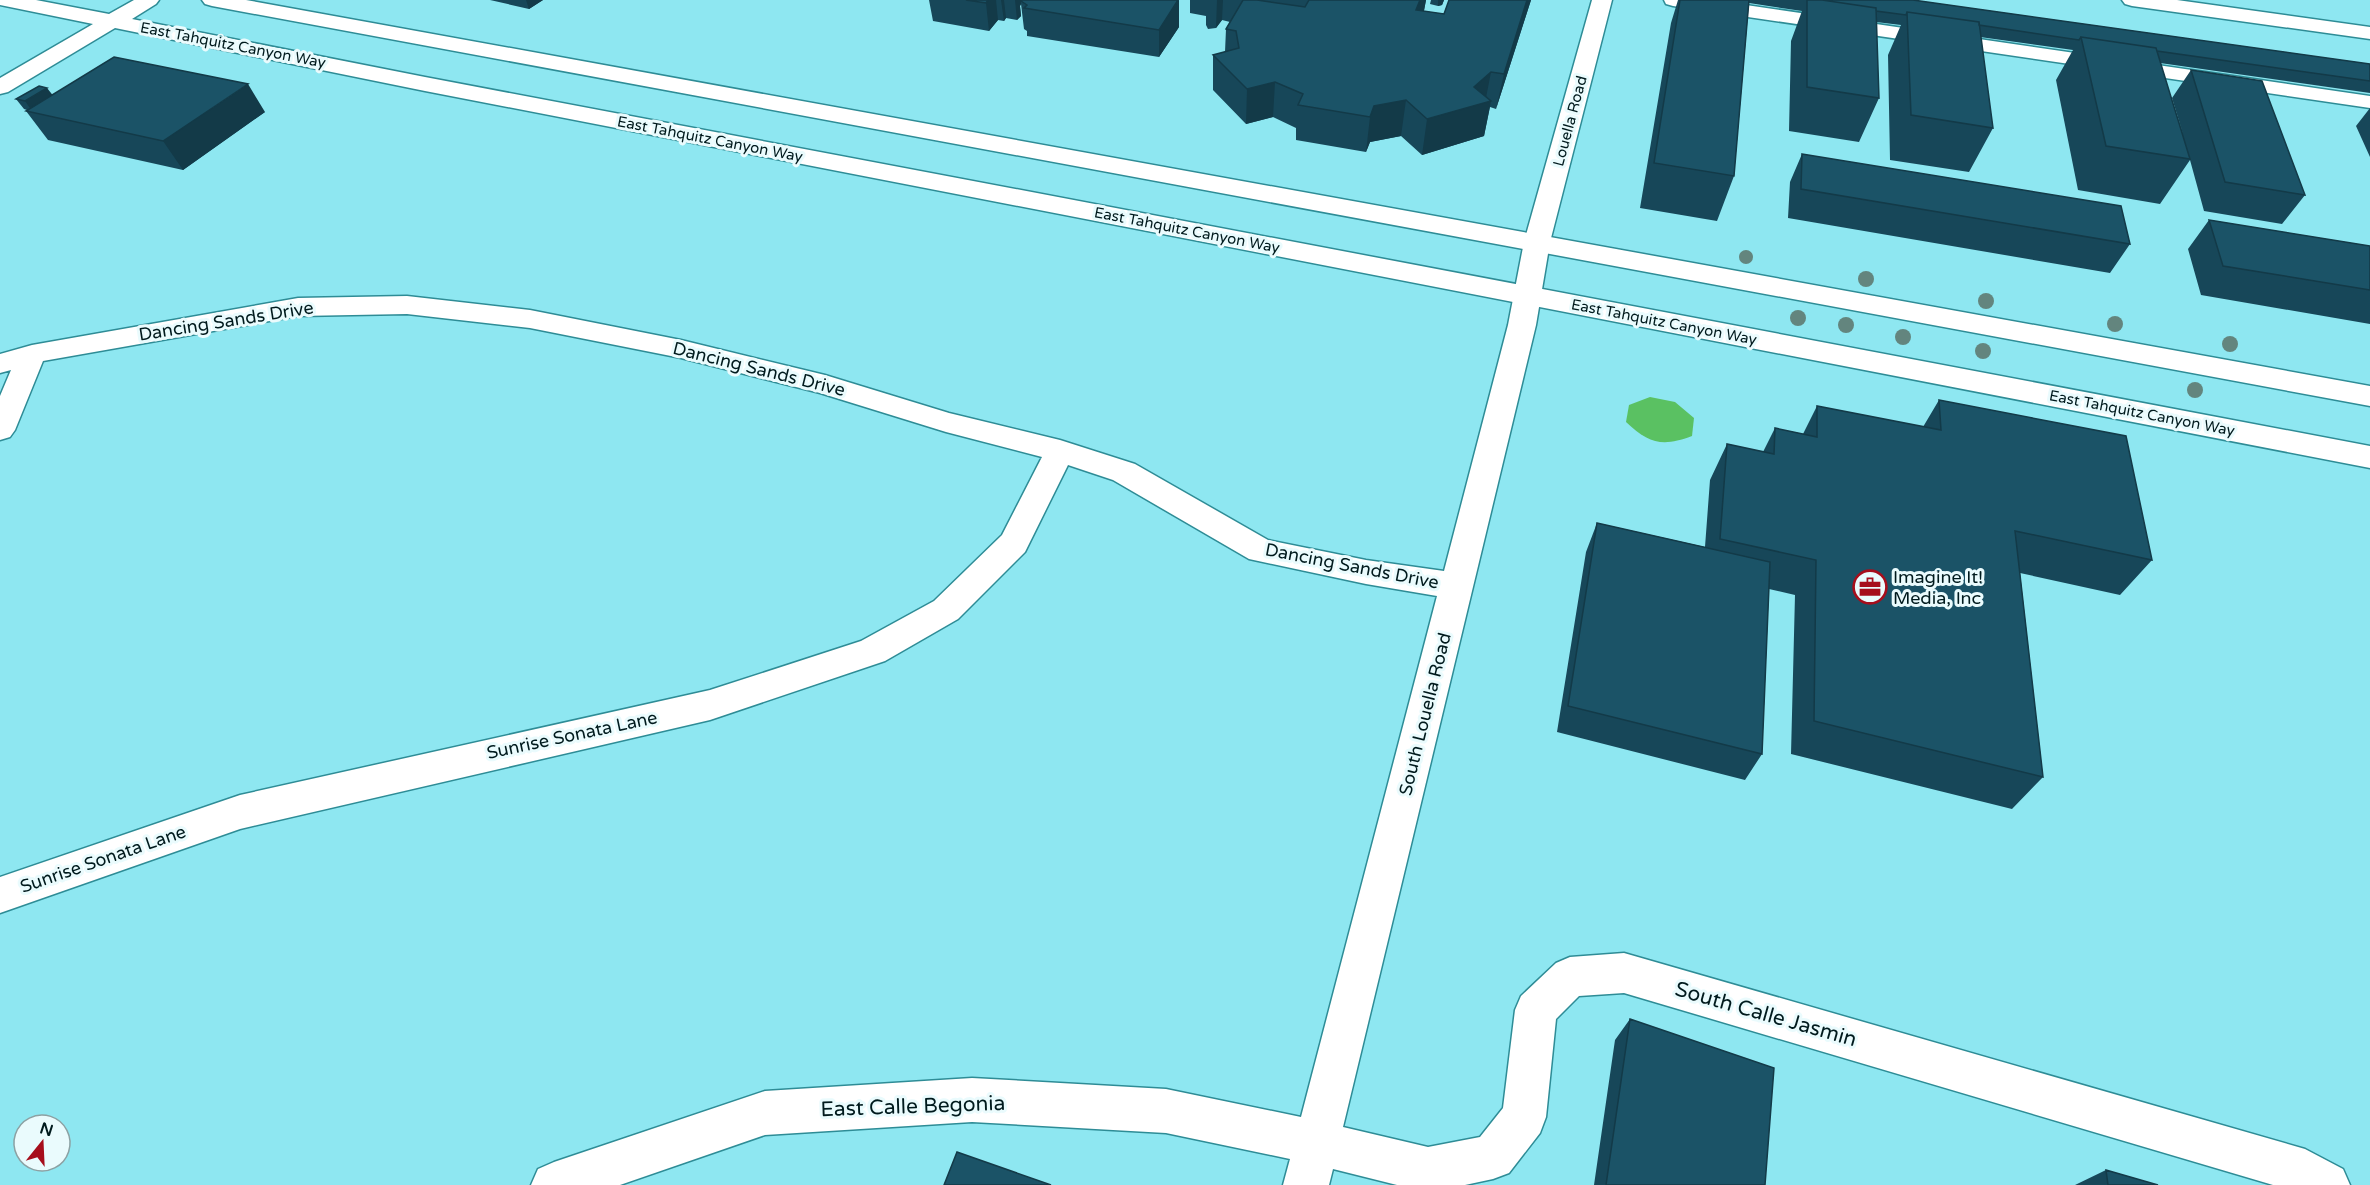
<svg xmlns="http://www.w3.org/2000/svg" width="2370" height="1185" font-family="'Varela Round',sans-serif">
	<style>
		.water { fill: #5ac162 }
		.lines { fill: none; stroke-linecap: round; stroke-linejoin: round }
		.lane-casing { stroke: #2e8c96; stroke-width: 3 }
		.street-casing { stroke: #2e8c96; stroke-width: 3 }
		.secondary-casing { stroke: #2e8c96; stroke-width: 3 }
		.lane { fill: #fff; fill-rule: evenodd }
		.street { fill: #fff; fill-rule: evenodd }
		.secondary { fill: #fff; fill-rule: evenodd }
		.tree { fill: #63857e }
		.wall { fill: #174759 }
		.shaded-wall { fill: #133a48 }
		.building { fill: #1b5367; stroke: #133a48; stroke-width: 1.5 }
		.labels { text-anchor: middle; stroke-width: 6; stroke-linejoin: round; paint-order: stroke }
		.far-street-label { font-size: 15px; fill: #001a1d; stroke: #eafbfd }
		.street-label { font-size: 18px; fill: #001a1d; stroke: #eafbfd }
		.poi-label { font-size: 18px; fill: #001a1d; stroke: #eafbfd; text-anchor: start }
		.near-street-label { font-size: 21px; fill: #001a1d; stroke: #eafbfd }
	</style>
	<rect width="100%" height="100%" fill="#8ee7f1"/>
	<path class="water" d="M1650 397 1675 402 1694 418 1692 436C1663 447 1649 444 1626 422L1629 405Z"/>
	<g class="lines">
		<defs>
			<path id="lane" d="M1664 0H1712L2370 96V108L1673 6 1666 4Z"/>
			<path id="street" d="M1592 0H1612L1550 242 1536 325 1343 1127 1428 1147 1480 1137 1503 1108 1515 1010 1521 996 1556 963 1570 957 1624 953 2305 1149 2343 1169 2350 1185H2273L1624 993 1579 996 1556 1019 1546 1117 1540 1133 1509 1173 1493 1179 1465 1185H1397L1333 1169 1329 1185H1283L1290 1159 1166 1133 972 1122 765 1135 620 1185H531L538 1169 554 1162 765 1091 972 1078 1166 1089 1301 1117 1437 596 1366 584 1249 559 1113 480 1068 465 1025 552 958 619 885 661 710 720 240 829 0 913V877L240 795 710 690 861 641 934 601 1002 535 1042 457 946 432 820 393 681 358 530 328 407 314 298 316 43 361 15 430 10 437 0 440V396L11 370 0 373V354L32 345 298 298 407 296 530 310 681 340 825 375 949 413 1060 440 1135 464 1268 540 1366 560 1444 571 1508 325 1524 242Z
				M2122 0H2177L2370 27V39L2132 6 2125 4Z"/>
			<path id="secondary" d="M0 0H36L109 14 134 0H159L156 4 132 19 425 77 2370 446V468L425 91 115 28 8 92 0 94V78L93 24 0 5Z
				M202 0H246L2370 386V406L212 6 205 4Z"/>
		</defs>
		<use href="#lane" class="lane-casing"/>
		<use href="#street" class="street-casing"/>
		<use href="#secondary" class="secondary-casing"/>
		<use href="#lane" class="lane"/>
		<use href="#street" class="street"/>
		<use href="#secondary" class="secondary"/>
	</g>
	<g class="tree">
		<circle cx="1746" cy="257" r="7"/>
		<circle cx="1866" cy="279" r="8"/>
		<circle cx="1986" cy="301" r="8"/>
		<circle cx="1798" cy="318" r="8"/>
		<circle cx="2115" cy="324" r="8"/>
		<circle cx="1846" cy="325" r="8"/>
		<circle cx="1903" cy="337" r="8"/>
		<circle cx="2230" cy="344" r="8"/>
		<circle cx="1983" cy="351" r="8"/>
		<circle cx="2195" cy="390" r="8"/>
	</g>
	<path class="wall" d="M490 0H543L529 9Z
		M929 0H1179V27L1159 57 1027 36V31L1024 29 1021 4 1020 6 1021 16 1017 20 1006 18 1004 21 998 20 989 31 933 21Z
		M1190 0H1426L1424 11 1444 14 1531 0 1496 109 1490 107 1484 136 1422 155 1401 136 1370 142 1366 152 1296 140V128L1273 117 1246 124 1213 90V55L1225 52 1226 29 1230 22 1222 20 1216 28 1208 29 1206 25V16L1190 13Z
		M1431 0H1444L1442 5 1438 6 1430 4Z
		M1678 0H1913L2370 64V93L2160 63 2183 134 2172 98 2191 70 2305 195 2282 224 2204 211 2190 160 2160 204 2078 190 2056 80 2073 50 1980 37 1993 128 1969 172 1890 160 1888 55 1901 25 1876 22 1879 98 1859 142 1789 131 1791 41 1802 11 1749 3 1734 176 1717 221 1640 208 1671 23Z
		M53 95 265 112 183 170 48 140 26 111 27 110 24 109 16 99Z
		M2370 108V157L2356 126Z
		M1802 154 2130 244 2110 273 1788 218 1790 182Z
		M2209 220 2370 246V324L2201 295 2188 249Z
		M1939 400 2152 560 2120 595 2020 573 2043 777 2012 809 1791 754 1795 595 1769 589 1762 754 1745 780 1557 732 1586 552 1597 523 1705 547 1710 480 1727 444 1763 452 1775 428 1803 434 1817 406 1923 427Z
		M1630 1019 1765 1185H1594L1615 1040Z
		M2106 1170 2158 1185H2075Z"/>
	<path class="shaded-wall" d="M526 0H543L529 9Z
		M988 0H996L998 20 989 31 986 3Z
		M1001 0H1004L1006 18 1004 21Z
		M1015 0H1023L1021 1V4L1020 6 1021 16 1017 20Z
		M1179 0V27L1159 57V30Z
		M1217 0H1223L1222 20 1216 28Z
		M1420 0H1426L1423 15 1416 10Z
		M1438 0H1444L1442 5 1438 6Z
		M1527 0H1531L1496 109 1504 74Z
		M1491 72 1485 103 1491 101 1484 136 1422 155 1427 119 1474 87Z
		M1275 82 1273 117 1246 124 1247 89Z
		M248 84 265 112 183 170 163 141Z
		M47 88 55 98 32 111 25 101Z
		M1406 100 1401 136 1370 142 1366 152 1370 117 1374 106Z"/>
	<path class="building" d="M966 0H988L986 3Z
		M1022 0H1178L1159 30 1024 8 1027 5 1021 1Z
		M1243 0H1257L1305 7 1309 0H1420L1416 10 1444 14 1449 0H1527L1504 74 1491 72 1474 87 1491 101 1427 119 1406 100 1374 106 1370 117 1298 105 1303 94 1275 82 1247 89 1213 55 1239 48 1236 31 1226 29Z
		M1680 0H1749L1734 176 1654 163Z
		M1807 0H1822L1876 8 1879 98 1807 87Z
		M1822 0H1913L2370 64V81L2157 51 2156 48 2081 37 2079 40 1979 25V22L1907 12 1906 15 1876 11V8Z
		M1907 12 1979 22 1993 128 1911 115Z
		M2081 37 2156 48 2190 159 2106 146Z
		M114 57 248 84 163 141 26 111Z
		M2191 70 2262 81 2305 195 2225 182Z
		M39 86 47 88 25 101 16 99Z
		M1802 154 2121 206 2130 244 1801 189Z
		M2209 220 2370 246V290L2223 266Z
		M1939 400 2126 436 2152 560 2015 531 2043 777 1814 721 1816 560 1720 539 1727 444 1774 454 1775 428 1817 437V406L1941 430Z
		M1597 523 1770 562 1762 754 1568 706Z
		M1630 1019 1774 1068 1765 1185H1606Z
		M957 1152 1051 1185H944Z
		M2106 1170 2158 1185H2108Z"/>
	<defs>
		<symbol id="office-ring" viewBox="-11 -11 22 22"><circle r="9.5" fill="#eafbfd" stroke="#a60e1c" stroke-width="1.5"/><path d="M-6-3h4V-5.5h4V-3h4V5H-6ZM-1-4.5V-3h2v-1.5ZM-6 0V1H6V0Z" fill="#a60e1c"/></symbol>
	</defs>
	<g fill-rule="evenodd">
		<use href="#office-ring" x="1851" y="568" width="38" height="38"/>
	</g>
	<g class="labels">
		<g class="far-street-label">
			<text transform="translate(233 45) rotate(11)" y="5">East Tahquitz Canyon Way</text>
			<text transform="translate(1570 121) rotate(-75)" y="5">Louella Road</text>
			<text transform="translate(710 139) rotate(11)" y="5">East Tahquitz Canyon Way</text>
			<text transform="translate(1187 230) rotate(11)" y="5">East Tahquitz Canyon Way</text>
			<text transform="translate(1664 322) rotate(11)" y="5">East Tahquitz Canyon Way</text>
			<text transform="translate(2142 413) rotate(11)" y="5">East Tahquitz Canyon Way</text>
		</g>
		<g class="street-label">
			<text transform="translate(226 321) rotate(-9)" y="6">Dancing Sands Drive</text>
			<text transform="translate(759 369) rotate(14)" y="6">Dancing Sands Drive</text>
			<text transform="translate(1352 566) rotate(11)" y="6">Dancing Sands Drive</text>
			<text transform="translate(1425 714) rotate(-76)" y="6">South Louella Road</text>
			<text transform="translate(572 735) rotate(-12)" y="6">Sunrise Sonata Lane</text>
			<text transform="translate(103 859) rotate(-19)" y="6">Sunrise Sonata Lane</text>
		</g>
		<g class="poi-label">
			<text x="1893" y="583">Imagine It!<tspan x="1893" dy="21">Media, Inc</tspan></text>
		</g>
		<g class="near-street-label">
			<text transform="translate(1766 1014) rotate(16)" y="7">South Calle Jasmin</text>
			<text transform="translate(913 1106) rotate(-2)" y="7">East Calle Begonia</text>
		</g>
	</g>
	<g transform="translate(42 1143) rotate(18)"><circle r="28" fill="#eafbfd" stroke="#8ca1a3" stroke-width="1.5"/>
	<path d="M0-4.5L10 22L0 15L-10 22Z" fill="#a60e1c"/>
	<text y="-9" font-size="16" font-weight="bold" text-anchor="middle" fill="#001a1d">N</text>
	</g>
</svg>
